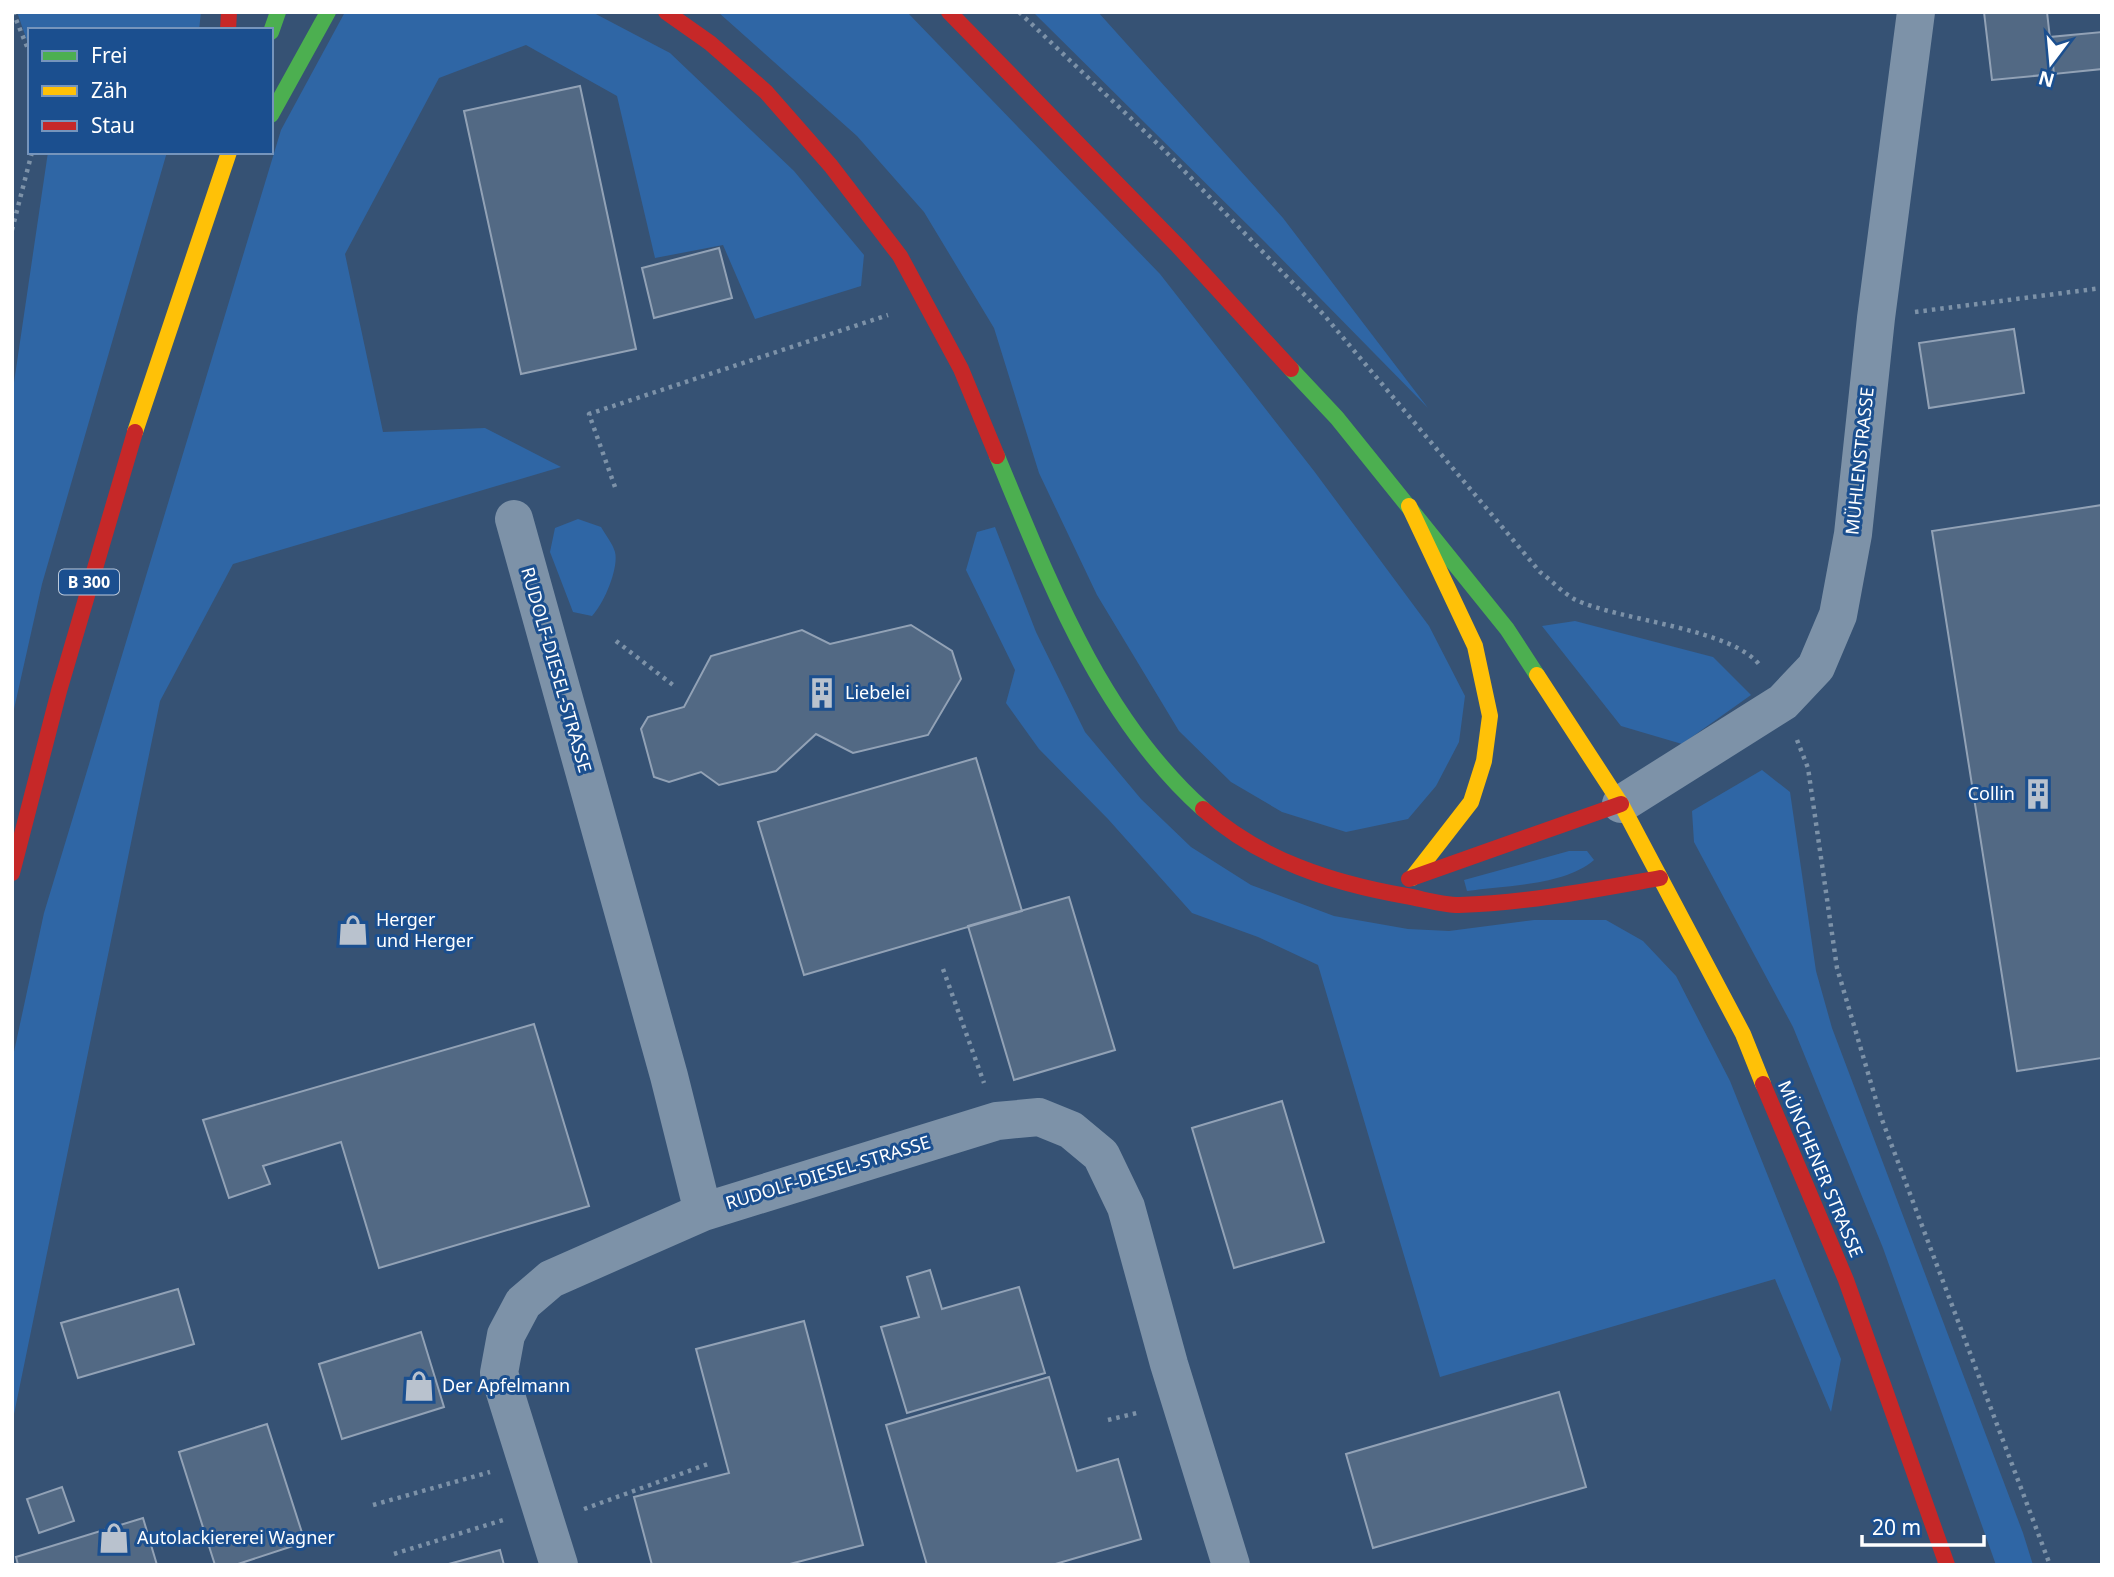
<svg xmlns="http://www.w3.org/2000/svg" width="2114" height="1577" font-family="'Noto Sans',sans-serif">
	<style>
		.green { fill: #2f66a5 }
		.building { fill: #526984; stroke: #92a2b6; stroke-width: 2 }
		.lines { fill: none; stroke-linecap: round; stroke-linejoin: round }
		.path { stroke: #7d92a8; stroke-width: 4.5; stroke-dasharray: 3.5 5; stroke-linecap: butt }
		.street { stroke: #7d92a8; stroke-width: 38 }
		.fast { stroke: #4caf50; stroke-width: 16 }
		.slow { stroke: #ffc107; stroke-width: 16 }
		.jam { stroke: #c62828; stroke-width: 16 }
		.labels { text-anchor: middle; stroke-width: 6; stroke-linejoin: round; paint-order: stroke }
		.shield { fill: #1b4f8f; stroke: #bbcadd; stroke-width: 2 }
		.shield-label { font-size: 16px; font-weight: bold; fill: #fff }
		.street-label { font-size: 18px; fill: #fff; stroke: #1b4f8f }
		.poi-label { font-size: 18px; fill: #fff; stroke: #1b4f8f; text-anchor: start }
	</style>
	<rect width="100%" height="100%" fill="#365274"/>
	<path class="green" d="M17 12H201L199 30H30V49Z
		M345 12H592L670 53 794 171 864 255 861 286 755 319 723 245 655 258 617 96 526 45 439 78 345 254 383 432 485 428 561 467 233 564 160 701 12 1424V1061L44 913 281 130Z
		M718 12H907L1160 274 1314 471 1429 626 1465 696 1459 742 1436 786 1408 819 1346 832 1282 812 1231 782 1179 731 1097 595 1039 473 994 328 924 212 857 136Z
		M1033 12H1098L1283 218 1428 408 1264 241Z
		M48 152H167L42 584 12 718V396Z
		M578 519 601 527C605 534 613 544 615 552 619 568 604 604 592 616L573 612 550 552 555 528Z
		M995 527 1036 632 1085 732 1141 799 1191 847 1251 885 1334 916 1408 929 1449 931 1534 920H1606L1643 941 1676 976 1730 1081 1841 1359 1831 1412 1775 1279 1440 1377 1318 965 1258 937 1192 913 1108 819 1039 749 1006 703 1015 670 966 570 977 532Z
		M1575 621 1713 657 1751 695 1682 744 1621 726 1542 626Z
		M1762 770 1790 792 1816 971 1832 1028 2023 1533 2033 1565H1996L1883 1248 1793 1027 1694 842 1692 811Z
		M1569 851H1587L1594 860C1564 886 1506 885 1467 891L1464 880Z"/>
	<path class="building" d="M1984 12H2047L2054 74 1992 80Z
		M2102 32V69L2054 74 2050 37Z
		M580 86 636 349 521 374 464 111Z
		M719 248 732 298 654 318 642 268Z
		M2014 329 2024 393 1929 408 1919 343Z
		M2102 505V1058L2017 1071 1932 531Z
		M911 625 952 651 961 679 928 735 853 753 816 734 776 771 719 785 701 772 669 782 654 777 641 729 648 717 684 707 711 656 802 630 830 644Z
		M976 758 1022 911 804 975 758 822Z
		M1069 897 1115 1050 1014 1080 968 926Z
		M534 1024 589 1206 379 1268 341 1142 263 1166 270 1184 229 1198 203 1120Z
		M1282 1101 1324 1242 1234 1268 1192 1128Z
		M930 1270 942 1309 1019 1287 1045 1373 907 1413 881 1327 919 1317 907 1277Z
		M178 1289 194 1344 78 1378 61 1323Z
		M804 1321 863 1545 786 1565H652L634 1497 729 1473 696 1349Z
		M421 1332 444 1407 342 1439 319 1364Z
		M1049 1377 1077 1471 1118 1459 1141 1539 1052 1565H927L886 1425Z
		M1559 1392 1586 1487 1373 1548 1346 1454Z
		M267 1424 305 1542 235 1565H215L179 1452Z
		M62 1487 74 1521 39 1533 27 1499Z
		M143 1518 157 1565H18L16 1557Z
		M500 1550 504 1565H445Z"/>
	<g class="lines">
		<path class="path" d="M13 12 30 54
			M1019 12 1162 148 1324 315 1540 572C1551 580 1562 592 1574 599 1618 621 1735 628 1761 667
			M12 230 32 152
			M1915 312 2102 288
			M615 487 589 414 888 315
			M616 641 673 685
			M1797 740 1808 768 1837 968 1881 1117 2050 1565
			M943 969 984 1083
			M1108 1420 1141 1412
			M373 1505 490 1472
			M584 1509 708 1464
			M394 1554 503 1520"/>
		<path class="street" d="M514 519 669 1076 703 1212 997 1121 1039 1117 1071 1130 1101 1155 1126 1207 1169 1364 1231 1565
			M1621 804 1783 702 1816 667 1838 615 1853 534 1876 318 1916 12
			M559 1565 499 1373 506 1335 523 1303 551 1279 703 1212"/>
		<path class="fast" d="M271 32 278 12
			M271 115 328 12
			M1291 369 1337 418 1507 629 1537 675
			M997 456C1049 581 1100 717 1203 809"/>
		<path class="slow" d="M135 432 229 152
			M1409 506 1475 646 1490 716 1484 761 1471 802 1412 878
			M1537 675 1621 804 1743 1034 1763 1084"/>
		<path class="jam" d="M666 12 710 43 766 92 831 166 900 256 961 369 997 456
			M949 12 1178 246 1291 369
			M228 30 229 12
			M1203 809C1260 860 1332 883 1406 896 1423 899 1442 905 1459 905 1527 903 1593 890 1660 878
			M12 873 59 691 135 432
			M1409 879 1621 804
			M1763 1084 1846 1280 1947 1565"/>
	</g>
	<defs>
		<symbol id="building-bare" viewBox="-9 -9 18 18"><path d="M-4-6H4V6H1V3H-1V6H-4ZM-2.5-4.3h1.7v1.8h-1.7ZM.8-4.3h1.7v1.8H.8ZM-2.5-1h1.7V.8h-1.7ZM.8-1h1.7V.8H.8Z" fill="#b9c2ce" stroke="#1b4f8f" stroke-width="2.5" paint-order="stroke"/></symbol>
		<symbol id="shop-bare" viewBox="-9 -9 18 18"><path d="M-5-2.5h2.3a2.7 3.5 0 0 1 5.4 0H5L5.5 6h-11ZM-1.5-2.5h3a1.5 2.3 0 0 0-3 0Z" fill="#b9c2ce" stroke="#1b4f8f" stroke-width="2.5" paint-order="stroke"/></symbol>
	</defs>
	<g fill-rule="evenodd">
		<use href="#building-bare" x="800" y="671" width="44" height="44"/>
		<use href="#building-bare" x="2016" y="772" width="44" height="44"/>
		<use href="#shop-bare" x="331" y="908" width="44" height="44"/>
		<use href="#shop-bare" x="397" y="1364" width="44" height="44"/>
		<use href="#shop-bare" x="92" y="1516" width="44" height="44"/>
	</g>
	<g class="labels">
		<rect class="shield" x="59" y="569.5" width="60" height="25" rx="5"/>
		<g class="shield-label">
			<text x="89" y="588">B 300</text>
		</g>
		<g class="street-label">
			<text transform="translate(1860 461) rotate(-84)" y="6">MÜHLENSTRASSE</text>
			<text transform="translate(556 670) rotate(74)" y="6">RUDOLF-DIESEL-STRASSE</text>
			<text transform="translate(1820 1169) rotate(67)" y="6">MÜNCHENER STRASSE</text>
			<text transform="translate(828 1173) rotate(-17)" y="6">RUDOLF-DIESEL-STRASSE</text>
		</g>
		<g class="poi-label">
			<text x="845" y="699">Liebelei</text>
			<text x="2015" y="800" text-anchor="end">Collin</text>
			<text x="376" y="926">Herger<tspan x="376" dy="21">und Herger</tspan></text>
			<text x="442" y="1392">Der Apfelmann</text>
			<text x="137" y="1544">Autolackiererei Wagner</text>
		</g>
	</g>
	<rect width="2114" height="1577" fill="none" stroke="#ffffff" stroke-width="28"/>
	<rect x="28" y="28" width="245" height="126" fill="#1b4f8f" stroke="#7695bc" stroke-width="2"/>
	<rect x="42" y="51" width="35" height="10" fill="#4caf50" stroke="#7695bc" stroke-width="2"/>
	<text x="91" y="63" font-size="21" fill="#ffffff">Frei</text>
	<rect x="42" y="86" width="35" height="10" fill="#ffc107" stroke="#7695bc" stroke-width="2"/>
	<text x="91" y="98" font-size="21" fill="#ffffff">Zäh</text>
	<rect x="42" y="121" width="35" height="10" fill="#c62828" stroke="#7695bc" stroke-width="2"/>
	<text x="91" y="133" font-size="21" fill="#ffffff">Stau</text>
	<g transform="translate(2051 63) rotate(196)" stroke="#1b4f8f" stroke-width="5" paint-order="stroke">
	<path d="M0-5L12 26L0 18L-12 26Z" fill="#ffffff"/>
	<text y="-10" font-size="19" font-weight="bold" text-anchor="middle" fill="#ffffff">N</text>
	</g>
	<path d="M1862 1535v10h122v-10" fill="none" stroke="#ffffff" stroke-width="3.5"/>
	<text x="1872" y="1535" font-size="21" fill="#ffffff" stroke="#1b4f8f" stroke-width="5" paint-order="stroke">20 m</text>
</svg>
